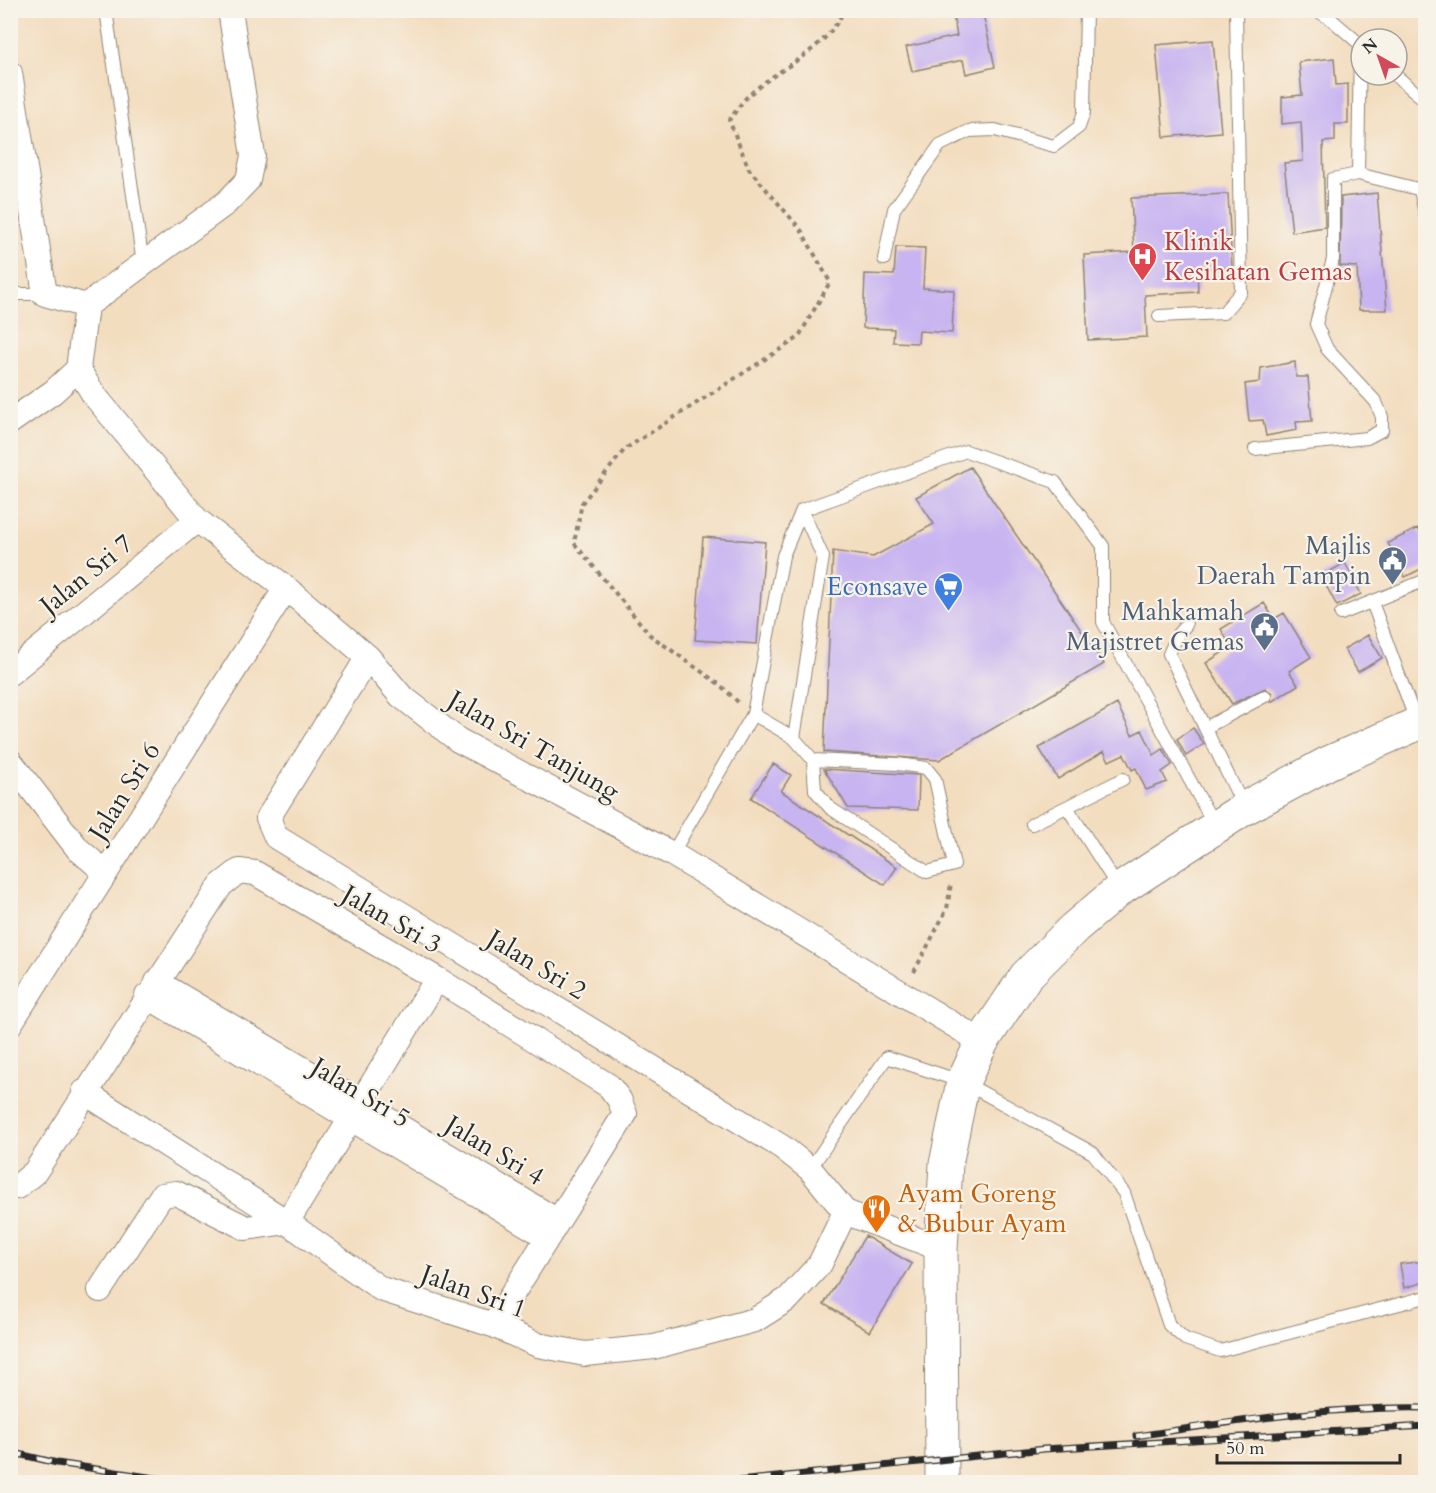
<svg xmlns="http://www.w3.org/2000/svg" width="1436" height="1493" font-family="Cardo,serif">
	<style>
		.building { fill: #c8b4f1 }
		.lines { fill: none; stroke-linecap: round; stroke-linejoin: round }
		.service-casing { stroke: #8f8475; stroke-width: 14 }
		.minor-casing { stroke: #8f8475; stroke-width: 26 }
		.trunk-casing { stroke: #8f8475; stroke-width: 35 }
		.path { stroke: #8f8475; stroke-width: 4; stroke-dasharray: 4.5 4.5; stroke-linecap: butt }
		.service { stroke: #fff; stroke-width: 12 }
		.minor { stroke: #fff; stroke-width: 24 }
		.trunk { stroke: #fff; stroke-width: 33 }
		.rail-casing { stroke: #2b2b2b; stroke-width: 7 }
		.rail { stroke: #f7f3e8; stroke-width: 4.5; stroke-dasharray: 14; stroke-linecap: butt }
		.labels { text-anchor: middle; stroke-width: 4.5; stroke-linejoin: round; paint-order: stroke }
		.health-label { font-size: 26px; fill: #be3a42; stroke: #f7f3e8; text-anchor: start }
		.service-label { font-size: 26px; fill: #4e5e75; stroke: #f7f3e8; text-anchor: end }
		.street-label { font-size: 26px; fill: #2b2b2b; stroke: #f7f3e8 }
		.shop-label { font-size: 26px; fill: #366cbe; stroke: #f7f3e8; text-anchor: end }
		.food-label { font-size: 26px; fill: #c56008; stroke: #f7f3e8; text-anchor: start }
	</style>
	<rect width="100%" height="100%" fill="#f7f3e8"/>
	<filter id="ink" filterUnits="userSpaceOnUse"><feTurbulence type="fractalNoise" baseFrequency=".0167" numOctaves="2"/><feDisplacementMap in="SourceGraphic" scale="12" xChannelSelector="R" yChannelSelector="G"/><feConvolveMatrix kernelMatrix="1 2 1 2 8 2 1 2 1" color-interpolation-filters="sRGB"/></filter>
	<filter id="wash" filterUnits="userSpaceOnUse"><feTurbulence type="fractalNoise" baseFrequency=".008" numOctaves="4" result="noise"/><feDisplacementMap in="SourceGraphic" scale="24" xChannelSelector="R" yChannelSelector="G"/><feGaussianBlur stdDeviation="1.35" result="paint"/><feColorMatrix in="noise" values="0 0 0 0 0 0 0 0 0 0 0 0 0 0 0 0 0 1.4 0 .05"/><feComposite in="paint" operator="in"/></filter>
	<g filter="url(#wash)">
		<rect width="100%" height="100%" fill="#f3ddbf"/>
		<g id="blocks">
			<path class="building" d="M952 10H982L995 67 966 74 963 60 912 71 906 47 957 36Z
				M1213 40 1221 132 1164 137 1156 45Z
				M1334 58 1336 85 1348 84V124H1335V141L1323 142 1325 227 1292 232 1284 163 1303 161 1301 122 1282 124V97L1302 95 1299 62Z
				M1377 193 1387 310H1359L1357 267 1340 266 1341 197Z
				M1228 194 1232 268H1197L1198 292 1145 295 1147 337 1088 340 1084 255 1134 252 1131 198Z
				M896 247 925 248 923 288 954 290 952 333 919 331 918 343 893 342 894 329 863 328 865 274 894 275Z
				M1295 362 1296 377H1308L1312 421 1296 422 1297 430 1266 436 1263 420 1249 421 1245 384 1260 382 1261 368Z
				M970 467 1104 664 939 760 824 752 833 551 873 557 934 524 916 497Z
				M1418 528 1425 543V567L1405 577 1388 543Z
				M703 537 765 542 757 644 695 640Z
				M1345 563 1361 594 1337 606 1321 576Z
				M1264 603 1274 619 1284 613 1311 657 1289 671 1298 685 1271 702 1272 693 1265 688 1232 704 1206 663 1231 647 1221 629Z
				M1368 635 1382 658 1358 672 1344 649Z
				M1117 704 1132 735 1142 730 1154 755 1163 749 1172 765 1162 772 1167 782 1146 790 1136 768 1132 770 1124 754 1109 761 1104 751 1058 779 1039 748Z
				M1193 728 1204 744 1186 756 1177 739Z
				M773 764 791 775 781 791 897 867 885 885 751 798Z
				M824 769 919 775 918 810 848 808Z
				M865 1236 912 1264 870 1332 824 1304Z
				M1425 1261V1282L1404 1288 1400 1264Z"/>
		</g>
	</g>
	<g filter="url(#ink)">
		<use href="#blocks" fill-opacity="0" stroke="#8f8475" stroke-width="1.5"/>
		<g class="lines">
			<defs>
				<path id="service" d="M106 10 143 264
					M1316 10 1331 19 1361 45
					M1395 75 1426 101
					M1358 174 1426 191
					M1420 190 1426 218
					M884 259 894 209 940 145 969 131 995 130 1054 146 1079 127 1084 112 1086 10
					M10 294H45
					M1159 316 1223 313 1241 292 1236 10
					M1255 449 1367 438 1382 430V417L1376 402 1327 349 1316 324 1333 259V179L1358 174 1360 44
					M1372 602 1416 721
					M1341 614 1426 580
					M1186 625 1178 634 1169 654 1205 728 1265 696
					M753 714 794 738 813 760 815 790 830 808 927 872 954 865 935 779 926 768 898 764 813 760
					M1205 728 1244 807
					M794 738 823 557 802 510
					M1067 807 1119 889
					M1032 824 1123 779
					M672 854 753 714 783 556 802 510 966 451 1055 482 1103 546V622L1215 826
					M810 1169 887 1057 963 1082 1093 1153 1124 1193 1169 1325 1185 1339 1220 1351 1426 1297"/>
				<path id="minor" d="M230 10 253 156 248 180 226 203 86 306 78 369 94 395 197 520 286 588 368 657 401 696 458 740 672 854 982 1042
					M10 73 45 294 86 306
					M10 422 53 392 78 369
					M368 657 268 818 276 837 782 1147 810 1169 845 1212 941 1249
					M10 673 197 520
					M10 761 78 849 106 873
					M157 982 556 1220
					M147 996 546 1236
					M10 1024 286 588
					M84 1092 287 1222 381 1289 493 1325 538 1345 585 1354 654 1347 755 1320 788 1299 820 1264 845 1212
					M10 1186 17 1187 35 1172 221 885 239 871 255 873 437 979 609 1086 619 1099 625 1114 493 1325
					M100 1290 162 1195 176 1193 246 1228 287 1222 437 979"/>
				<path id="trunk" d="M942 1482 941 1249 946 1164 963 1082 982 1042 1026 976 1074 928 1119 890 1245 808 1328 763 1426 720"/>
			</defs>
			<use href="#service" class="service-casing"/>
			<use href="#minor" class="minor-casing"/>
			<use href="#trunk" class="trunk-casing"/>
			<path class="path" d="M738 702 719 684 650 635 574 543 582 503 625 449 798 338 830 282 801 230 749 169 729 120C735 113 740 104 746 98 777 67 824 54 844 10
				M914 972 947 909 951 883"/>
			<use href="#service" class="service"/>
			<use href="#minor" class="minor"/>
			<use href="#trunk" class="trunk"/>
			<defs>
				<path id="rail" d="M1136 1436C1231 1422 1329 1406 1426 1408
					M10 1452 57 1463 181 1482
					M729 1482 1044 1449 1426 1426"/>
			</defs>
			<use href="#rail" class="rail-casing"/>
			<use href="#rail" class="rail"/>
		</g>
	</g>
	<defs>
		<symbol id="hospital-pin" viewBox="-11 -11 22 30"><path d="M0 17L-7.5 6A9.5 9.5 0 1 1 7.5 6Z" fill="#e0444e" stroke="#f7f3e8"/><path d="M-5-5h3v3.5h4V-5h3V5h-3V1.5h-4V5h-3Z" fill="#fff"/></symbol>
		<symbol id="civic-pin" viewBox="-11 -11 22 30"><path d="M0 17L-7.5 6A9.5 9.5 0 1 1 7.5 6Z" fill="#5c6f8a" stroke="#f7f3e8"/><path d="M-.6-6.5H3V-4.5H.6V-3L4-1V1h2V6H-6V1h2V-1L-.6-3ZM-1.2 2.5V6h2.4V2.5Z" fill="#fff"/></symbol>
		<symbol id="supermarket-pin" viewBox="-11 -11 22 30"><path d="M0 17L-7.5 6A9.5 9.5 0 1 1 7.5 6Z" fill="#3f7fe0" stroke="#f7f3e8"/><path d="M-6-5.5h2.5l.6 2H6L4.5 2H-2.5L-4.4-4H-6ZM-1.5 3.2a1.3 1.3 0 1 0 .1 0ZM3 3.2a1.3 1.3 0 1 0 .1 0Z" fill="#fff"/></symbol>
		<symbol id="restaurant-pin" viewBox="-11 -11 22 30"><path d="M0 17L-7.5 6A9.5 9.5 0 1 1 7.5 6Z" fill="#e8710a" stroke="#f7f3e8"/><path d="M-5-6h1v4h1v-4h1v4h1v-4h1v5L-1.5 .5V6h-2V.5L-5-1ZM5-6V6H3V1.5H1.5Q1.5-4 5-6Z" fill="#fff"/></symbol>
	</defs>
	<g fill-rule="evenodd">
		<use href="#hospital-pin" x="1126" y="240" width="33" height="45"/>
		<use href="#civic-pin" x="1376" y="544" width="33" height="45"/>
		<use href="#supermarket-pin" x="932" y="570" width="33" height="45"/>
		<use href="#civic-pin" x="1248" y="610" width="33" height="45"/>
		<use href="#restaurant-pin" x="860" y="1192" width="33" height="45"/>
	</g>
	<g class="labels">
		<g class="health-label">
			<text x="1164" y="250">Klinik<tspan x="1164" dy="30">Kesihatan Gemas</tspan></text>
		</g>
		<g class="service-label">
			<text x="1371" y="554">Majlis<tspan x="1371" dy="30">Daerah Tampin</tspan></text>
			<text x="1244" y="620">Mahkamah<tspan x="1244" dy="30">Majistret Gemas</tspan></text>
		</g>
		<g class="street-label">
			<text transform="translate(86 574) rotate(-39)" y="9">Jalan Sri 7</text>
			<text transform="translate(534 745) rotate(30)" y="9">Jalan Sri Tanjung</text>
			<text transform="translate(124 791) rotate(-58)" y="9">Jalan Sri 6</text>
			<text transform="translate(392 919) rotate(30)" y="9">Jalan Sri 3</text>
			<text transform="translate(537 964) rotate(31)" y="9">Jalan Sri 2</text>
			<text transform="translate(361 1092) rotate(31)" y="9">Jalan Sri 5</text>
			<text transform="translate(495 1150) rotate(31)" y="9">Jalan Sri 4</text>
			<text transform="translate(474 1291) rotate(20)" y="9">Jalan Sri 1</text>
		</g>
		<g class="shop-label">
			<text x="928" y="595">Econsave</text>
		</g>
		<g class="food-label">
			<text x="898" y="1202">Ayam Goreng<tspan x="898" dy="30">&amp; Bubur Ayam</tspan></text>
		</g>
	</g>
	<rect width="1436" height="1493" fill="none" stroke="#f7f3e8" stroke-width="36"/>
	<g transform="translate(1379 57) rotate(320)"><circle r="28" fill="#f7f3e8" stroke="#a5a39c" stroke-width="1.5"/>
	<path d="M0-4.5L10 22L0 15L-10 22Z" fill="#d1495b"/>
	<text y="-9" font-size="16" font-weight="bold" text-anchor="middle" fill="#2b2b2b">N</text>
	</g>
	<path d="M1217 1454v9h183v-9" fill="none" stroke="#2b2b2b" stroke-width="3"/>
	<text x="1226" y="1454" font-size="18" fill="#2b2b2b" stroke="#f7f3e8" stroke-width="4.5" paint-order="stroke">50 m</text>
</svg>
